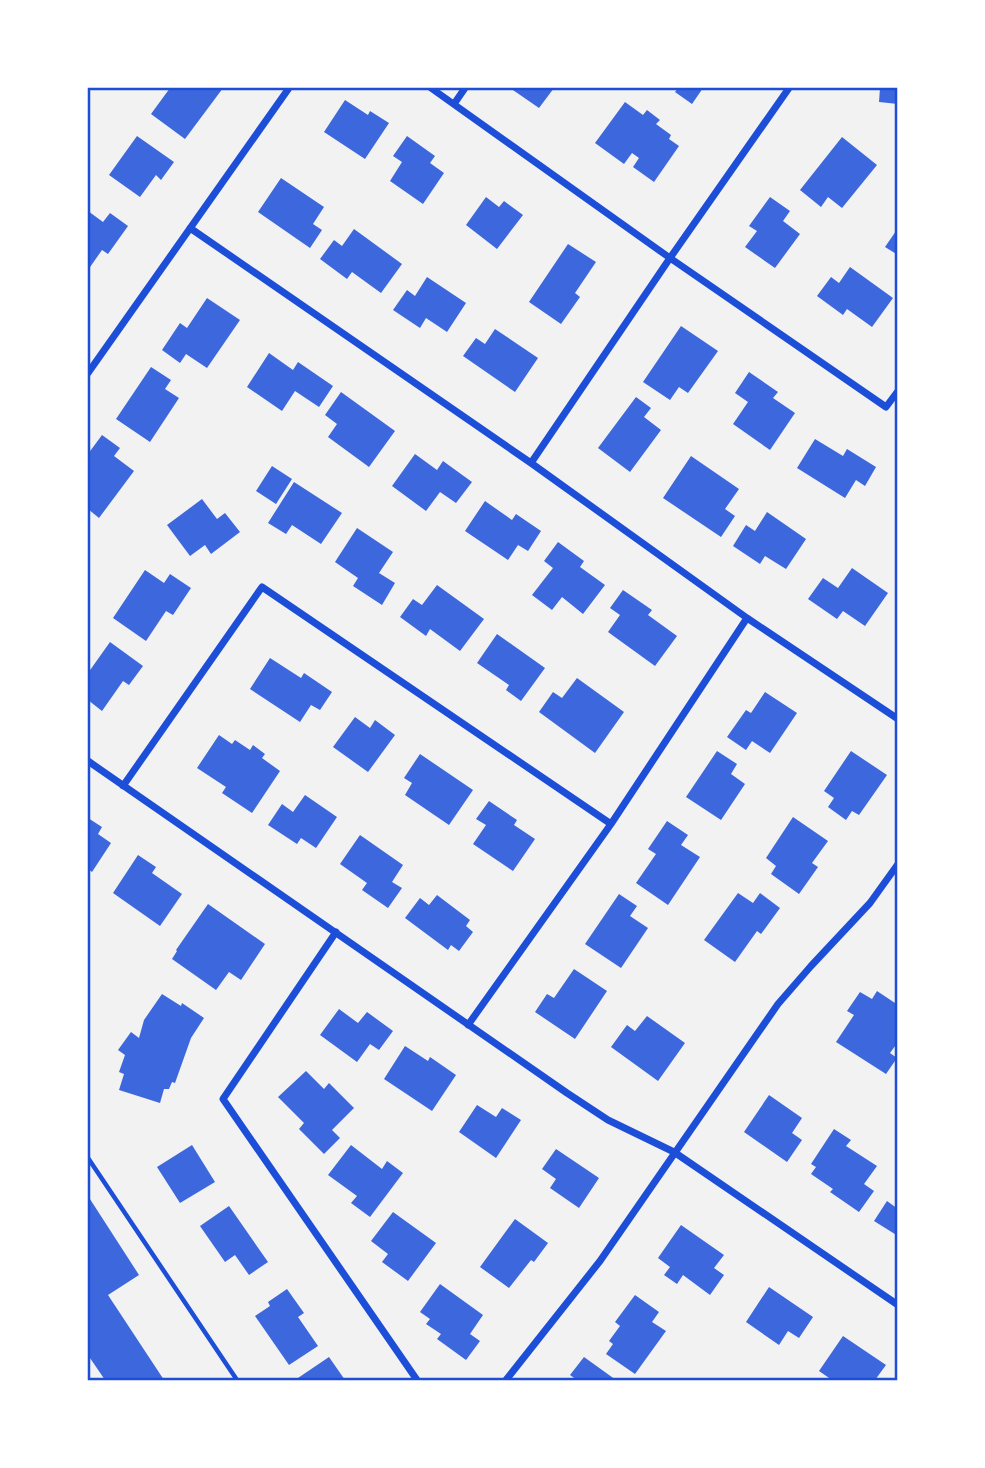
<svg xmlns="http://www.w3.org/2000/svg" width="985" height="1468" font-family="Ubuntu,sans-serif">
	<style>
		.building { fill: #3d67dc }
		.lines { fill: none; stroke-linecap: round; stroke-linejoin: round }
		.service { stroke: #1d4ed8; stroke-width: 4.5 }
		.minor { stroke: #1d4ed8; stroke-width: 7 }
		.neatline { fill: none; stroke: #1d4ed8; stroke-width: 2.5 }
	</style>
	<rect width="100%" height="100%" fill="#f2f2f2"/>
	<path class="building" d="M170 88H223L185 139 151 114Z
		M510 88H554L539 108Z
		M678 88H703L692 104 675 92Z
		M880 88H898V104L879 102Z
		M345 100 368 115 370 111 389 123 365 159 324 132Z
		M625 102 643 115 647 110 660 120 656 124 671 135 669 139 679 146 654 182 633 167 639 158 632 153 624 164 595 143Z
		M137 136 174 162 161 180 156 175 140 197 109 175Z
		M407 136 435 156 430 163 444 173 423 204 390 181 402 162 393 156Z
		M842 137 877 165 842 208 828 197 821 207 800 190Z
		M281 178 324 207 313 224 322 230 310 248 258 212Z
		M486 197 499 207 504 201 523 215 497 249 466 225Z
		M770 197 790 211 783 221 800 234 775 268 745 247 757 231 749 226Z
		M88 211 103 222 110 213 128 226 108 254 102 250 88 270Z
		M898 228V255L885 247Z
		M354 229 402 264 381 293 352 272 347 279 320 259 334 240 342 246Z
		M568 244 596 262 575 293 580 297 561 324 529 302Z
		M850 267 893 298 872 327 847 309 843 315 817 296 831 277 839 283Z
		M427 277 466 303 447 332 426 318 420 328 393 310 407 290 415 296Z
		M207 298 240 320 207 368 186 354 180 363 162 350 180 323 187 328Z
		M681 326 718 351 688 393 679 387 670 400 643 382Z
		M495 329 538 358 515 392 463 356 476 338 485 344Z
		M269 353 293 370 298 362 333 386 319 407 295 391 282 411 247 387Z
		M151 367 171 380 165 389 179 398 150 442 116 419Z
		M749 372 778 392 773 398 795 413 770 450 733 424 748 402 735 393Z
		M341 392 395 431 369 467 328 437 337 424 325 415Z
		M636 397 651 408 644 417 661 430 630 472 598 448Z
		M102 435 120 448 114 456 134 471 99 518 88 509V467L89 465 88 454Z
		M815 439 843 456 847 449 876 467 865 486 856 480 845 498 797 468Z
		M415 454 437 470 443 461 472 482 456 503 440 492 426 511 392 486Z
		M691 456 739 489 725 509 735 516 721 537 663 498Z
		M272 466 292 479 276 504 256 491Z
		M294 482 342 513 321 544 292 525 286 534 268 523Z
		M202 499 217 519 225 513 240 532 211 554 205 545 190 556 167 525Z
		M485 501 512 520 516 514 541 531 528 551 518 545 508 560 465 531Z
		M767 512 806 539 786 569 765 556 760 564 733 546 746 525 755 531Z
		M357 528 393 552 379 573 395 583 382 605 353 586 358 578 335 562Z
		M558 542 584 561 580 567 605 585 583 614 562 597 552 610 532 595 553 568 544 561Z
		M852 568 888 593 865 626 843 611 837 619 808 599 823 578 838 588Z
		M145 570 164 583 170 574 191 588 173 615 166 611 146 641 113 618Z
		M437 585 484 619 460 651 430 629 426 636 400 617 413 599 422 605Z
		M623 590 652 610 648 615 677 636 655 666 608 632 620 615 610 608Z
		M497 634 545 668 521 701 506 690 509 685 477 663Z
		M110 642 143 666 129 685 123 681 102 711 88 700V673Z
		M270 658 301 678 304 673 332 692 320 710 311 705 300 722 250 689Z
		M577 678 624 712 595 753 539 712 553 692 562 698Z
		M765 692 797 713 770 753 752 741 746 750 727 737 746 710 751 713Z
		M355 717 370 728 375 720 395 735 368 772 333 747Z
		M219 735 232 744 235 740 250 750 253 745 265 754 262 758 280 771 252 813 222 793 226 787 197 768Z
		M717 751 737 764 731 774 745 784 721 820 686 797Z
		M851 751 887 775 859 815 852 811 846 820 828 807 834 798 824 791Z
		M420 754 473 790 449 825 405 795 412 783 404 778Z
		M305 795 337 817 316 848 301 838 297 844 268 825 282 804 293 812Z
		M489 801 517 820 514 825 535 839 513 871 473 844 486 825 476 819Z
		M793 817 828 841 812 863 818 867 799 894 771 874 776 866 766 858Z
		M88 818 102 827 98 834 111 843 92 872 88 869Z
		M667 821 688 835 681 845 700 857 668 905 636 883 656 854 648 849Z
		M360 835 403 865 392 882 402 888 388 908 362 890 367 883 340 864Z
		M138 855 156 867 152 873 182 894 160 926 113 893Z
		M738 893 753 903 760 893 780 908 761 934 757 931 735 962 704 940Z
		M619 894 637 906 630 916 648 928 621 968 585 944Z
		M437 895 470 920 466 926 473 932 459 951 451 945 448 950 405 918 420 898 429 905Z
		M208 904 265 944 241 980 229 972 216 990 172 959 177 951 176 950Z
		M574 969 607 991 575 1039 535 1012 547 994 554 998Z
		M877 991 898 1005V1026L895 1029 898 1031V1042L890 1053 897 1058 886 1074 836 1042 854 1015 847 1011 860 992 872 999Z
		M162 994 181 1006 182 1003 204 1018 191 1038 175 1083 172 1082 169 1089H164L160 1103 119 1090 124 1074 119 1072 125 1055 118 1050 131 1032 139 1038 144 1020Z
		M339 1009 358 1023 367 1012 393 1031 379 1050 370 1044 357 1062 320 1035Z
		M647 1016 685 1043 658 1081 611 1047 627 1025 635 1031Z
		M405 1046 428 1061 430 1057 456 1075 432 1111 384 1079Z
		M306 1071 324 1089 329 1083 354 1108 332 1130 340 1138 324 1154 299 1129 304 1123 278 1097Z
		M769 1095 802 1118 792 1133 802 1140 787 1162 744 1132Z
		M477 1105 496 1117 502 1108 521 1120 496 1158 459 1132Z
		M834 1129 851 1140 846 1146 877 1166 864 1184 874 1191 859 1212 830 1192 833 1189 811 1174 816 1167 811 1164Z
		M192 1145 215 1182 180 1203 157 1167Z
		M351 1145 382 1169 387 1161 403 1173 370 1217 351 1203 357 1196 328 1175Z
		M556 1149 599 1178 579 1208 550 1188 556 1179 542 1169Z
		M88 1196 139 1275 108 1295 164 1380H105L90 1358 88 1360Z
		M887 1201 898 1209V1236L874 1221Z
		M229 1206 268 1262 249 1275 235 1255 225 1262 200 1226Z
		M393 1212 436 1243 408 1281 382 1262 388 1254 371 1241Z
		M515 1219 548 1243 534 1262 531 1260 509 1288 480 1267Z
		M681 1225 724 1255 714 1268 724 1275 710 1295 683 1275 677 1284 664 1275 670 1267 658 1258Z
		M440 1284 483 1315 470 1334 480 1341 466 1360 437 1339 441 1334 426 1324 430 1319 420 1312Z
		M769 1287 813 1317 799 1338 788 1331 779 1345 746 1322Z
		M287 1289 304 1313 298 1317 318 1346 289 1365 255 1316 270 1306 268 1302Z
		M635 1295 659 1312 652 1322 666 1331 635 1374 606 1354 613 1344 609 1341 620 1326 615 1322Z
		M843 1336 886 1365 875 1380H864L861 1379 860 1380H832L819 1371Z
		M329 1357 345 1380H295Z
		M584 1357 616 1380H577L570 1375Z"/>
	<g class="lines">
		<path class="service" d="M88 1158 237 1380"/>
		<path class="minor" d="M431 88 670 258 886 407 898 391
			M454 104 465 88
			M190 228 531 463 747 618 898 719
			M88 373 289 88
			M531 463 670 258 789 88
			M88 761 567 1093 608 1120 674 1152 898 1305
			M123 786 262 587 611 824
			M336 932 223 1099 417 1380
			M468 1025 611 824 747 618
			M506 1380 600 1261 778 1004 811 966 870 903 898 864"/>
	</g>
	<rect width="985" height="1468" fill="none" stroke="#ffffff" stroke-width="178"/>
	<rect x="89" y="89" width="807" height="1290" class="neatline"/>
</svg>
